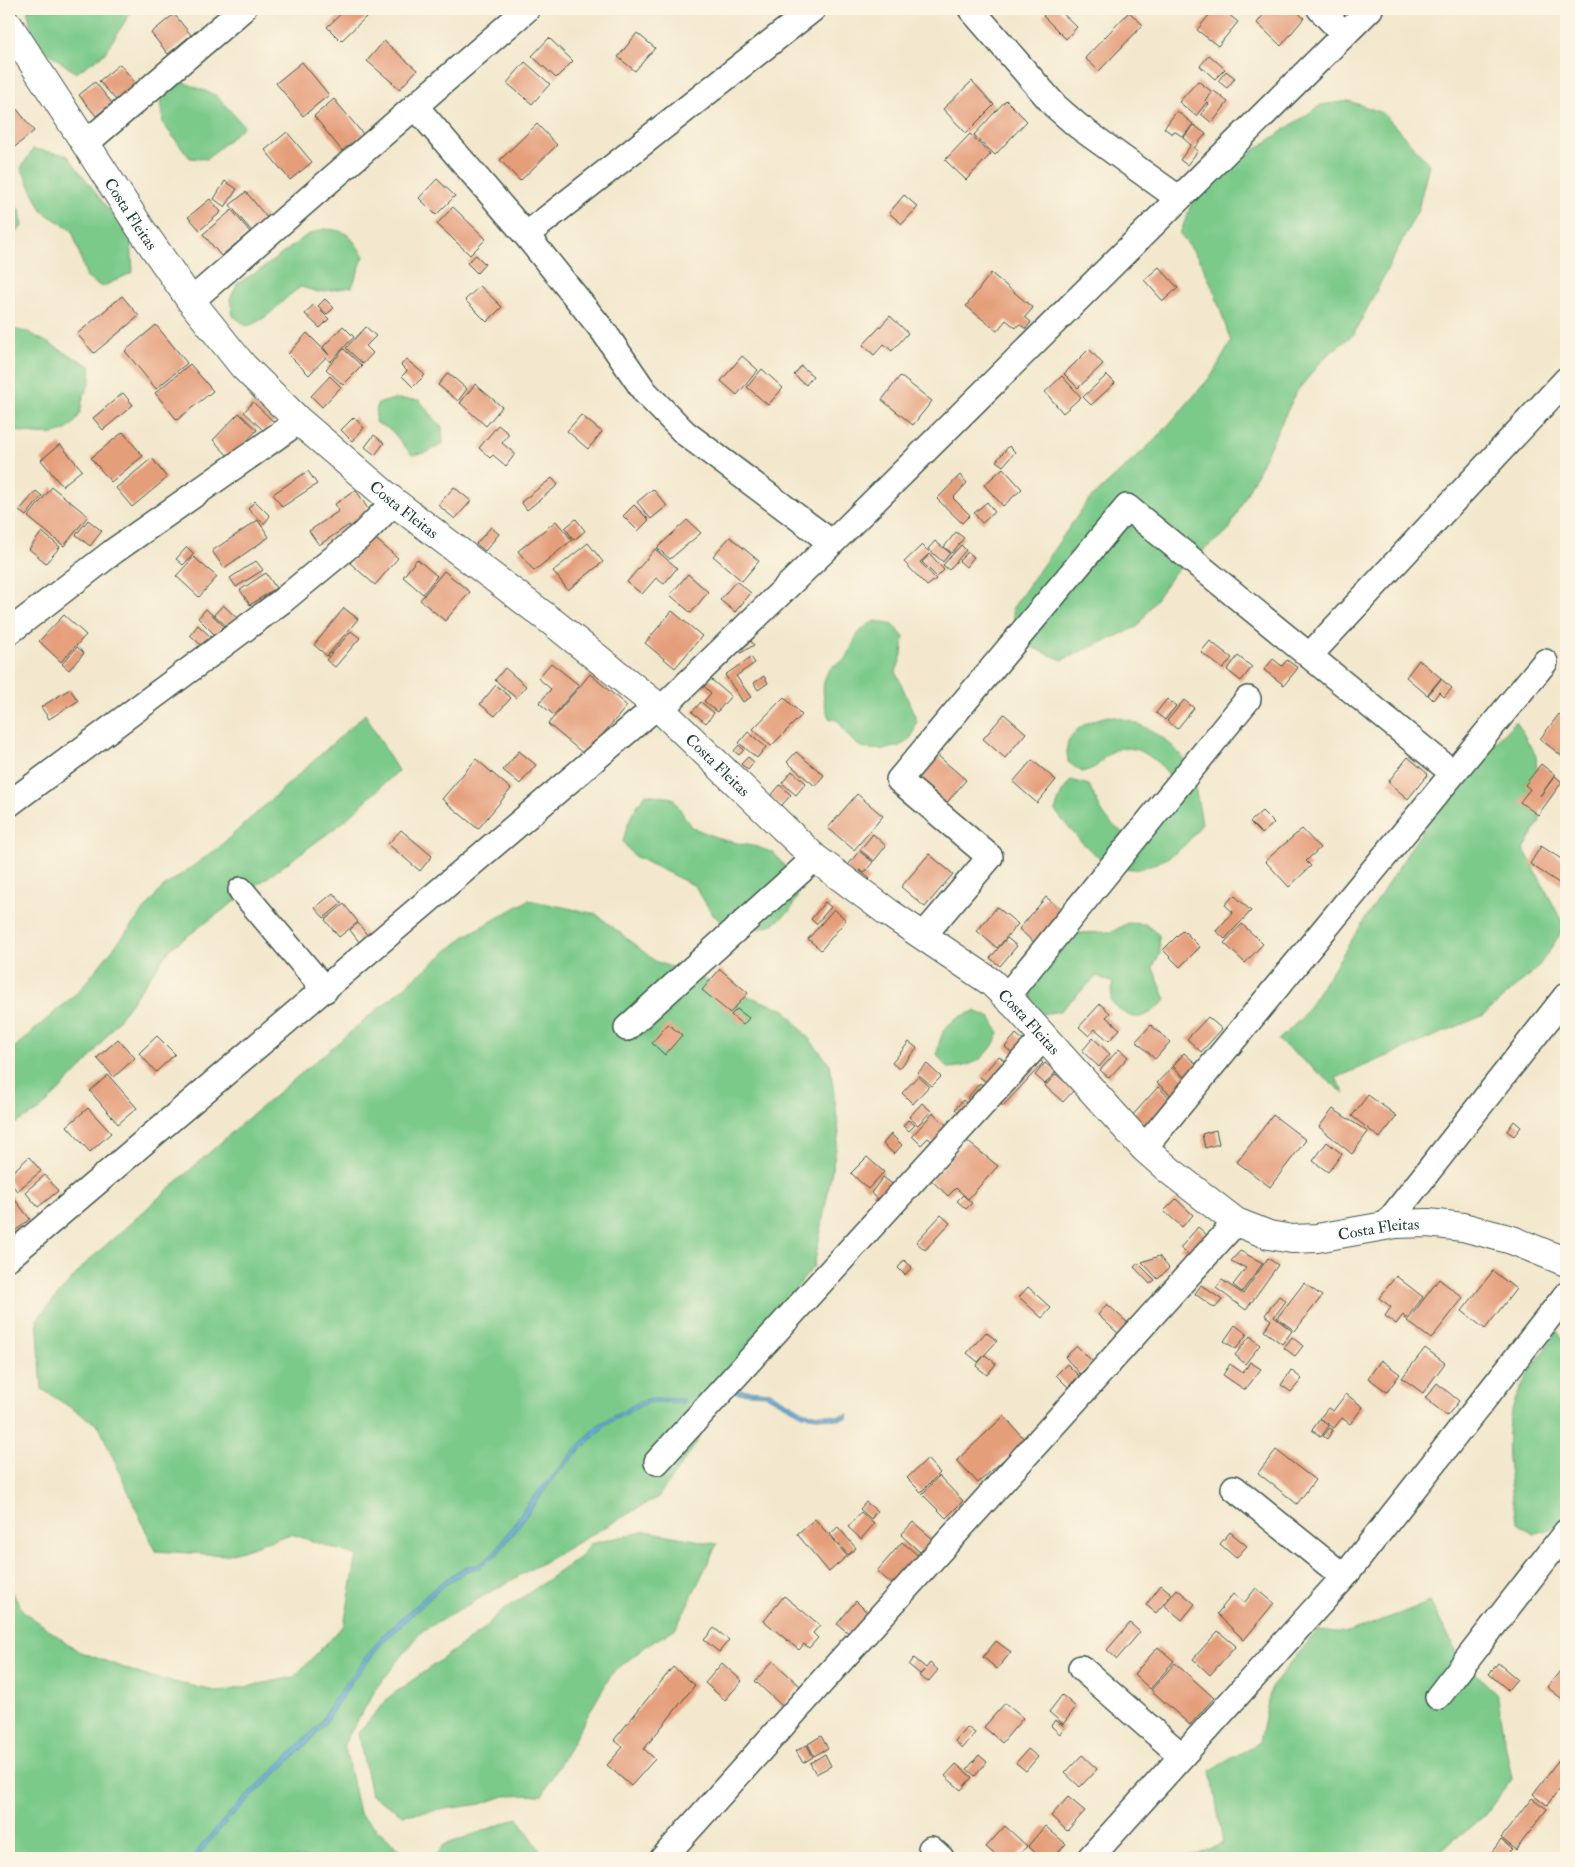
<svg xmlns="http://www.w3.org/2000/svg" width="1575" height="1867" font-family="'IM FELL Double Pica',serif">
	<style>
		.green { fill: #7bca8a; stroke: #4d845f }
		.water { fill: #64abda; stroke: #427487 }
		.building { fill: #e59e7a }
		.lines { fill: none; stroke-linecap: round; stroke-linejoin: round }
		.minor-casing { stroke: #3f574b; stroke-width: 28 }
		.major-casing { stroke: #3f574b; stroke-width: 30 }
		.minor { stroke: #fff; stroke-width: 25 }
		.major { stroke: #fff; stroke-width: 28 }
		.labels { text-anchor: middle; stroke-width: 4.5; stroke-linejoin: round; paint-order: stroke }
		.street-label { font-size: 16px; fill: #1f3d34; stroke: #fcf5e5 }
	</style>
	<rect width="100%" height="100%" fill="#fcf5e5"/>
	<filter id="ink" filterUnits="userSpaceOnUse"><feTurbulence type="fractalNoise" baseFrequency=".02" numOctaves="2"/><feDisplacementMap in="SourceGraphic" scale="10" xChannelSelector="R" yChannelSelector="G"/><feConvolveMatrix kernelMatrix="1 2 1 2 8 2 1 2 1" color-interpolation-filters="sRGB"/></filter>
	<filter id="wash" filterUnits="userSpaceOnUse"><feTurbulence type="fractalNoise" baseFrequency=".0096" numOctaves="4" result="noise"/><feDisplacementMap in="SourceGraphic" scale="20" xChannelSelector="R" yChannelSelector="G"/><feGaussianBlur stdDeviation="1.12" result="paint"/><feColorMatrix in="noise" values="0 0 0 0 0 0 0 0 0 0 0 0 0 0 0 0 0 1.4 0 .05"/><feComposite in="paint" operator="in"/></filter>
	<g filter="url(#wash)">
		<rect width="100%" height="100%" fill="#f3e8cd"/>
		<path class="green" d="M27 9H133L104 54 76 73 35 43Z
			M183 82 217 96 244 126 207 159 190 158 163 124 161 98Z
			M1349 101 1383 113 1429 164 1418 210 1354 334 1326 356 1297 391 1229 530 1174 573 1137 627 1062 660 1020 642 1012 609 1087 502 1157 438 1212 375 1231 342 1214 291 1201 262 1180 234 1197 189 1321 105Z
			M33 149 67 155 131 239 133 272 102 287 87 278 72 230 43 212 21 168Z
			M9 207 20 209 22 226 9 242Z
			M324 229C349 230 350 236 364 256L352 287 318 292 301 287C278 301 274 317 247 326L233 316 230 299 238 283 263 268 307 235Z
			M11 329 28 332 90 366C92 386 89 381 83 398 81 403 82 409 80 413 67 444 34 434 9 429V330Z
			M394 399 419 400 442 427 443 444 428 452 412 455 391 430 375 422 377 404Z
			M875 621 892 624 904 637 902 655 896 672 917 721C915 725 914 731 912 736 904 750 871 753 858 745 848 738 844 731 839 721L829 718C824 703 818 682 831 668 835 663 843 663 847 657 857 638 854 632 875 621Z
			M365 714 398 771 342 823 171 948 88 1061 40 1110 9 1127V1052L78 992 162 888 217 849Z
			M1109 716C1141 720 1180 742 1191 774 1196 790 1199 807 1202 823 1191 841 1176 856 1156 863 1149 865 1141 870 1134 869 1098 868 1075 835 1055 811L1061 794 1071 780 1089 785C1101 811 1106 825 1133 838L1177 787C1166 766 1135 736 1110 753 1096 763 1103 766 1082 772L1068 762C1068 757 1066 750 1067 746 1071 727 1094 719 1109 716Z
			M1516 721 1536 756 1540 821 1524 849 1565 927 1538 967 1484 1015 1336 1078 1345 1094 1278 1040 1301 1019 1414 843 1455 785Z
			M646 794 673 798 691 827 723 840 757 847 774 853 796 881 797 898 789 912 775 923 760 929 726 925 713 915 695 886 634 856 623 842C627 823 633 809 646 794Z
			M529 900 596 914 655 961 785 1010 830 1064 839 1133 814 1266 724 1378 696 1444 658 1497 422 1631 377 1687 344 1744 359 1813 409 1858H9V1587L23 1611 78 1651 146 1676 220 1692 294 1677 344 1625 357 1556 291 1534 226 1555 155 1551 99 1426 42 1389 37 1319 87 1262 247 1119 465 936Z
			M1127 923 1145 924 1159 935 1160 953 1153 968 1166 1000C1145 1020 1132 1025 1111 1001L1113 983 1097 976 1060 1011 1043 1014 1031 1003V985L1041 971 1076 933 1112 932Z
			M975 1011 991 1018 999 1033C989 1058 974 1067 947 1068L937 1054C941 1027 949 1020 975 1011Z
			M1557 1331 1566 1345V1525L1533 1534 1518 1523 1515 1515C1512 1485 1504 1452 1509 1423 1514 1389 1539 1359 1557 1331Z
			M646 1531 717 1544 676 1628 645 1647 612 1673 542 1795 504 1796 481 1804 403 1815 371 1795 358 1733 389 1697 484 1629 497 1615 579 1558 590 1544Z
			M1430 1602 1458 1654 1496 1694 1512 1779 1484 1816 1431 1858H1184L1223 1844 1211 1770 1260 1742 1271 1687 1318 1630 1348 1633Z
			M518 1818 545 1858H433L444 1845Z"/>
		<path class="water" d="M737 1389 770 1392 805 1412 838 1416 848 1414 847 1418 837 1420 803 1415 766 1395 736 1393Z
			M651 1399H684V1403L656 1402 644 1404 607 1424 556 1475 498 1554 479 1568 466 1571 442 1587 384 1641 351 1683 323 1726 302 1749 230 1818 196 1858H191L225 1818 319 1725 333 1700 382 1636 440 1583 463 1568 480 1564 494 1553 529 1502 598 1425 637 1403Z"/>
		<g id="blocks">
			<path class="building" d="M346 9H358L366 17 341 41 327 27Z
				M1051 9H1058L1077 27 1066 39 1043 16Z
				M1214 9H1222L1238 22 1218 46 1197 30Z
				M1268 9 1291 11 1294 9 1304 18 1281 46 1257 23Z
				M1129 12 1143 25 1099 71 1085 58Z
				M174 14 191 35 168 54 151 33Z
				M637 33 655 48 635 71 618 57Z
				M549 38 573 61 556 78 532 56Z
				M384 41 417 70 400 89 367 61Z
				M1209 55 1225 69 1215 79 1200 66Z
				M302 62 329 95 303 116 276 83Z
				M525 62 550 84 532 104 507 83Z
				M120 64 136 84 116 100 99 81Z
				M1226 71 1235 78 1227 88 1218 81Z
				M972 81 994 105 966 133 943 109Z
				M1198 81 1211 91 1205 101 1214 91 1228 102 1212 123 1201 114 1209 104 1207 102 1196 116 1179 102Z
				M95 82 112 103 96 116 79 95Z
				M334 99 363 134 342 151 314 116Z
				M1006 100 1027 121 995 155 974 135Z
				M16 108 34 131 11 150 9 146V113Z
				M1177 111 1193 124 1183 137 1174 131 1172 134 1164 128Z
				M537 124 557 145 520 181 500 160Z
				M1194 125 1206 134 1194 148 1198 151 1187 165 1180 160 1191 145 1183 138Z
				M287 132 312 162 290 180 265 150Z
				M970 134 991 154 966 180 945 160Z
				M437 179 455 196 436 215 419 198Z
				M225 181 237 189 225 207 214 199Z
				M246 192 269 220 253 233 230 205Z
				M904 195 918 207 902 224 889 213Z
				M210 199 221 212 200 230 188 217Z
				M453 207 486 239 470 255 437 224Z
				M232 210 250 232 221 256 203 234Z
				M476 255 485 264 477 273 467 263Z
				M1159 267 1178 288 1163 301 1144 280Z
				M991 273 1033 308 1025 317 1031 322 1026 329 1019 324 1016 328 1006 320 997 331 966 306Z
				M480 286 502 307 487 322 465 300Z
				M122 296 139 316 94 353 77 334Z
				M325 299 334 308 327 314 318 306Z
				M314 304 329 319 320 328 305 314Z
				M890 316 908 333 892 351 884 344 874 355 863 345Z
				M156 325 187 363 156 389 125 351Z
				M343 326 354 337 330 362 326 357 309 375 288 354 307 333 329 355 323 347Z
				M366 327 376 336 366 346 373 353 363 364 346 348Z
				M344 349 362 366 343 385 326 369Z
				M1089 349 1103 364 1078 388 1064 374Z
				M742 356 758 370 737 395 721 381Z
				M406 359 425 375 413 387 402 376 407 371 401 365Z
				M190 364 213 391 177 420 155 393Z
				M801 366 813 376 806 385 794 375Z
				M762 369 783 388 768 405 747 387Z
				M448 373 467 389 458 401 438 385Z
				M1107 375 1115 383 1091 405 1083 397Z
				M330 376 341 387 322 407 311 396Z
				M900 376 932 401 913 425 882 400Z
				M1062 376 1081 397 1063 413 1045 392Z
				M475 384 502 407 486 426 460 403Z
				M123 393 133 405 103 430 93 418Z
				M253 402 274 422 264 431 244 412Z
				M239 413 257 430 230 458 213 440Z
				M581 415 602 432 588 449 567 431Z
				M354 417 364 428 352 441 341 430Z
				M498 425 509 434 502 443 515 454 506 466 493 455 490 458 479 448Z
				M123 432 143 456 111 482 91 458Z
				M374 435 384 443 375 455 365 447Z
				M60 444 82 470 62 486 41 460Z
				M1009 446 1015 452 1003 466 996 461Z
				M152 458 167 478 132 507 116 488Z
				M1003 468 1022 489 1003 506 984 485Z
				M308 471 317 484 282 507 273 494Z
				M960 475 967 483 953 498 970 515 962 523 937 499Z
				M552 478 558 485 527 510 521 502Z
				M52 487 88 516 64 546 28 517Z
				M454 487 471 501 455 519 438 505Z
				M653 489 667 506 651 519 637 502Z
				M356 490 373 517 353 531 349 525 319 545 309 531 339 511 335 504Z
				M36 491 42 496 26 516 19 511Z
				M255 501 270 516 264 524 248 509Z
				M987 502 995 512 982 523 974 513Z
				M634 505 649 520 638 531 623 516Z
				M576 519 585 531 574 540 565 528Z
				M88 520 102 531 90 546 76 535Z
				M258 520 269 537 224 568 212 551Z
				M687 520 701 533 670 559 657 548Z
				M556 521 572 540 534 571 518 551Z
				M491 527 499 534 485 551 476 544Z
				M42 532 60 547 46 563 29 549Z
				M956 532 964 538 952 553 944 547Z
				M372 536 398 558 375 585 350 563Z
				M730 537 759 561 742 581 713 556Z
				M935 541 950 553 943 562 928 549Z
				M588 543 603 562 568 590 553 571Z
				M922 545 930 553 920 562 936 579 927 586 904 562Z
				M961 545 966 550 949 570 943 565Z
				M187 547 194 554 183 565 176 559Z
				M655 549 677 568 664 584 656 578 642 594 627 582Z
				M968 552 974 557 966 567 959 561Z
				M930 554 944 570 937 577 922 562Z
				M194 557 217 577 199 597 176 576Z
				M417 559 437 576 423 594 403 577Z
				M256 561 263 570 236 587 230 578Z
				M444 571 470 592 445 621 420 600Z
				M266 573 276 588 250 605 240 590Z
				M688 574 708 592 691 613 670 595Z
				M736 581 751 593 735 612 720 600Z
				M223 605 238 619 229 628 214 615Z
				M344 608 358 619 327 656 314 645Z
				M206 609 224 626 215 635 198 618Z
				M672 611 702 636 675 668 645 643Z
				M64 615 86 635 61 662 39 641Z
				M198 625 212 638 203 647 190 635Z
				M351 631 360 638 335 667 326 660Z
				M751 641 754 645 741 653 738 649Z
				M1210 641 1232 658 1223 669 1201 652Z
				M77 647 84 653 69 670 62 664Z
				M1238 656 1252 667 1241 681 1227 670Z
				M751 657 755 663 736 676 751 697 743 702 725 675Z
				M1273 659 1282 666 1287 660 1298 668 1284 685 1264 670Z
				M1419 660 1441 678 1427 695 1406 677Z
				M551 663 579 685 554 715 539 703 551 689 538 678Z
				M505 668 526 686 516 698 495 680Z
				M590 674 627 706 585 755 548 724Z
				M707 676 731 696 717 712 704 701 711 693 701 683Z
				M764 676 768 683 758 690 754 683Z
				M1441 679 1452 688 1444 697 1439 692 1433 700 1428 695Z
				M496 685 511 698 495 716 480 704Z
				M70 689 78 701 49 719 41 707Z
				M784 697 802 715 771 746 753 729Z
				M1167 699 1176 706 1165 720 1156 713Z
				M1184 700 1194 708 1177 729 1167 721Z
				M701 702 714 713 706 723 692 712Z
				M1004 714 1026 733 1005 758 983 739Z
				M1559 714 1566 719V749L1562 756 1540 739Z
				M748 732 766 747 757 758 739 743Z
				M739 745 744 750 739 755 734 751Z
				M519 751 536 765 520 784 503 770Z
				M796 752 824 775 815 786 787 762Z
				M937 755 966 780 944 806 915 781Z
				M748 757 754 762 748 770 741 764Z
				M1408 757 1428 774 1408 799 1388 782Z
				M476 759 511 789 478 829 442 799Z
				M1032 760 1056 780 1037 803 1013 782Z
				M1541 764 1555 775 1540 796 1555 776 1562 782 1538 815 1520 802 1530 789 1525 785Z
				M792 771 806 783 796 795 782 783Z
				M780 785 791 795 781 806 770 797Z
				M857 794 883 816 854 850 828 828Z
				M1262 811 1274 823 1262 834 1250 822Z
				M1302 829 1320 848 1306 861 1311 866 1289 887 1265 861Z
				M401 830 432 856 420 871 388 844Z
				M873 834 886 846 874 861 860 850Z
				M1541 846 1566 862 1565 887 1530 864Z
				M859 851 873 862 864 873 859 870 870 879 864 885 845 869Z
				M929 854 953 874 925 907 901 887Z
				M333 893 342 903 324 918 315 908Z
				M1234 895 1251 911 1225 939 1216 931 1233 912 1225 905Z
				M1046 897 1063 911 1036 944 1019 929Z
				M825 902 831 907 816 924 811 919Z
				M344 904 358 922 339 937 325 920Z
				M997 907 1018 924 997 948 977 931Z
				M834 909 846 920 821 950 808 939Z
				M358 923 368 936 360 943 350 930Z
				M1242 924 1263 944 1245 963 1224 943Z
				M1183 930 1200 947 1180 967 1163 950Z
				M1007 938 1017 946 1000 966 990 958Z
				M720 969 748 993 730 1013 702 990Z
				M1100 1004 1110 1013 1106 1017 1120 1029 1109 1041 1095 1029 1089 1036 1079 1027Z
				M737 1009 749 1018 743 1025 731 1015Z
				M1208 1017 1222 1029 1201 1052 1187 1039Z
				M668 1024 682 1035 665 1055 652 1043Z
				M1151 1025 1170 1042 1155 1059 1136 1041Z
				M1016 1034 1026 1043 1015 1056 1005 1047Z
				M157 1036 175 1054 156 1072 139 1053Z
				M1093 1038 1110 1054 1099 1067 1082 1051Z
				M118 1039 135 1058 114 1077 97 1058Z
				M909 1042 917 1048 899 1069 892 1063Z
				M1119 1049 1128 1057 1109 1078 1100 1070Z
				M1184 1053 1201 1068 1189 1081 1173 1066Z
				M1034 1055 1043 1063 1003 1106 995 1098Z
				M999 1056 1010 1066 991 1086 980 1077Z
				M1045 1063 1056 1072 1045 1084 1035 1075Z
				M927 1064 941 1077 932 1086 917 1073Z
				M1172 1067 1188 1082 1174 1098 1157 1083Z
				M1056 1074 1074 1090 1063 1102 1045 1086Z
				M108 1075 137 1108 118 1124 90 1091Z
				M918 1076 929 1086 913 1104 902 1093Z
				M980 1083 987 1089 973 1104 967 1098Z
				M1158 1087 1172 1100 1145 1130 1131 1117Z
				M1368 1095 1397 1116 1380 1138 1352 1116Z
				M963 1100 970 1106 962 1115 955 1109Z
				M922 1103 931 1111 918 1125 909 1117Z
				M88 1108 111 1133 90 1152 67 1126Z
				M1333 1109 1368 1132 1352 1154 1319 1127Z
				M933 1113 951 1129 936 1145 928 1138 921 1145 912 1136Z
				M1273 1115 1306 1140 1270 1187 1237 1162Z
				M908 1120 915 1125 909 1131 903 1126Z
				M1514 1121 1521 1127 1514 1136 1507 1131Z
				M1216 1130 1219 1144 1205 1148 1202 1134Z
				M891 1134 902 1145 894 1154 883 1144Z
				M967 1141 998 1166 968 1199 956 1188 948 1196 931 1180Z
				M1327 1142 1342 1154 1328 1172 1313 1161Z
				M29 1157 41 1171 17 1191 9 1181V1175Z
				M867 1157 884 1172 868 1189 851 1173Z
				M45 1175 58 1191 38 1207 25 1192Z
				M883 1177 895 1186 883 1203 871 1193Z
				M9 1192 30 1219 9 1236Z
				M963 1195 972 1203 966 1209 957 1201Z
				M1176 1199 1193 1215 1182 1227 1164 1211Z
				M941 1215 950 1223 925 1250 916 1242Z
				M1198 1227 1207 1235 1190 1256 1180 1248Z
				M1240 1251 1263 1263 1242 1292 1233 1285 1246 1268 1231 1261Z
				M1159 1256 1169 1268 1158 1279 1142 1262Z
				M1268 1258 1278 1265 1246 1310 1216 1288 1222 1280 1243 1294Z
				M904 1260 912 1267 905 1275 898 1268Z
				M1138 1263 1155 1280 1150 1284 1134 1267Z
				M1493 1271 1516 1289 1485 1329 1462 1311Z
				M1396 1276 1423 1297 1406 1319 1403 1315 1396 1324 1385 1316 1391 1307 1379 1298Z
				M1439 1279 1463 1298 1431 1339 1407 1321Z
				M1304 1283 1322 1296 1295 1331 1277 1318Z
				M1201 1285 1222 1300 1215 1308 1195 1294Z
				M1028 1287 1051 1308 1042 1318 1019 1297Z
				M1279 1296 1286 1301 1274 1317 1292 1331 1282 1344 1264 1331 1271 1320 1265 1315Z
				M1107 1304 1130 1325 1120 1335 1098 1315Z
				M1235 1325 1247 1334 1236 1349 1224 1341Z
				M986 1332 997 1341 978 1362 967 1353Z
				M1250 1336 1260 1345 1245 1364 1235 1355Z
				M1292 1337 1303 1346 1295 1356 1284 1348Z
				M1077 1346 1093 1362 1080 1374 1065 1357Z
				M1425 1348 1445 1363 1423 1393 1402 1378Z
				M985 1355 996 1364 987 1375 976 1366Z
				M1381 1360 1400 1374 1387 1392 1368 1378Z
				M1250 1362 1261 1369 1245 1390 1223 1375 1230 1364 1243 1373Z
				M1067 1364 1079 1376 1068 1387 1056 1375Z
				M1291 1370 1302 1379 1291 1392 1281 1385Z
				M1437 1383 1459 1401 1447 1416 1425 1398Z
				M1346 1394 1363 1407 1350 1424 1342 1418 1334 1428 1320 1418 1328 1408 1333 1411Z
				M1004 1416 1025 1440 978 1483 957 1460Z
				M1320 1419 1329 1426 1321 1437 1312 1430Z
				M1330 1428 1333 1430 1327 1439 1323 1436Z
				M1276 1450 1315 1480 1297 1504 1258 1473Z
				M927 1459 940 1473 921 1492 907 1478Z
				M939 1476 963 1501 946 1518 922 1494Z
				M866 1502 877 1511 871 1519 860 1509Z
				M861 1512 874 1524 861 1539 848 1527Z
				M815 1519 847 1556 829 1572 797 1534Z
				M913 1522 933 1539 921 1553 901 1535Z
				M838 1527 856 1548 848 1555 830 1534Z
				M1230 1532 1247 1546 1236 1558 1220 1544Z
				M902 1542 919 1556 894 1586 877 1571Z
				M1161 1585 1172 1594 1156 1613 1146 1605Z
				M1256 1588 1274 1603 1244 1640 1217 1614 1233 1594 1244 1603Z
				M1177 1589 1195 1604 1182 1620 1164 1605Z
				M784 1596 820 1625 813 1633 818 1638 809 1648 804 1644 799 1650 764 1621Z
				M856 1601 868 1613 850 1634 837 1624Z
				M1130 1623 1140 1632 1117 1659 1107 1650Z
				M714 1628 729 1640 719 1652 704 1640Z
				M1218 1631 1236 1646 1210 1675 1193 1659Z
				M996 1641 1011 1652 997 1669 983 1657Z
				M1158 1647 1174 1661 1150 1689 1134 1674Z
				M914 1658 926 1668 930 1663 938 1670 928 1682 919 1676 924 1670 920 1674 909 1665Z
				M773 1661 800 1686 782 1706 755 1681Z
				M722 1663 742 1681 725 1700 705 1683Z
				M1175 1663 1214 1698 1190 1725 1151 1690Z
				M1498 1663 1517 1679 1508 1690 1489 1674Z
				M1564 1666 1566 1668 1565 1701 1547 1687Z
				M673 1667 695 1685 644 1749 655 1759 631 1786 607 1765 623 1747 614 1740Z
				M1062 1695 1076 1707 1063 1724 1049 1712Z
				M1005 1703 1023 1718 1002 1743 984 1727Z
				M1055 1720 1065 1727 1060 1734 1051 1726Z
				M967 1727 975 1733 963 1748 955 1741Z
				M821 1736 828 1748 814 1756 808 1744Z
				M807 1745 813 1757 803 1763 796 1751Z
				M1028 1749 1038 1757 1026 1771 1016 1763Z
				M825 1754 831 1766 816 1774 810 1763Z
				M1563 1754 1566 1756V1780L1547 1805 1533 1794Z
				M979 1755 987 1762 975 1776 967 1769Z
				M1082 1755 1097 1769 1080 1787 1065 1773Z
				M956 1764 972 1777 961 1790 945 1776Z
				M1068 1797 1085 1811 1067 1831 1051 1816Z
				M1532 1798 1547 1809 1516 1850 1501 1838Z
				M1005 1826 1027 1846 1016 1858H999L986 1847Z
				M1045 1826 1066 1844 1053 1858H1041L1028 1846Z
				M1501 1840 1512 1849 1504 1858H1487Z"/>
		</g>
	</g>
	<g filter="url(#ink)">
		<use href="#blocks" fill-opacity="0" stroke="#3f574b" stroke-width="1"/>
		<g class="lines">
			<defs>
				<path id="minor" d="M971 9 1055 106 1078 126 1178 198
					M1320 9 1344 34
					M415 106 526 235 604 332 645 392 685 433 832 543
					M85 144 243 9
					M526 235 813 9
					M191 301 527 9
					M9 632 114 551 299 421
					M1310 655 1566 380
					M660 710 832 543 1370 9
					M9 804 282 601 363 534 394 502
					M241 890 325 990
					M923 936 990 857 899 780 1127 507 1453 773
					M1006 997 1248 699
					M627 1028 815 858
					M1144 1148 1545 662
					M1385 1226 1566 996
					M9 1257 657 706
					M657 1462 1044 1037
					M1234 1488 1344 1577
					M1081 1668 1182 1756
					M1438 1697 1566 1532
					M931 1849 941 1858
					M663 1858 1236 1222
					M1090 1858 1344 1577 1566 1295"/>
				<g id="major">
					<path id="s1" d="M9 26 141 229 191 301 243 366 299 421 394 502 555 624 657 706 815 858 889 913 991 982 1016 1006 1144 1148 1169 1170 1236 1222 1269 1235 1292 1239 1317 1238 1396 1224 1428 1223 1463 1227 1512 1240 1566 1262"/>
				</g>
			</defs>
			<use href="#minor" class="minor-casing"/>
			<use href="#major" class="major-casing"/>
			<use href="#minor" class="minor"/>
			<use href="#major" class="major"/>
		</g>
	</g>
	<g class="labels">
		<g class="street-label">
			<text dy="6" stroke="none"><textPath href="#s1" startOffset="224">Costa Fleitas</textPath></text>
			<text dy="6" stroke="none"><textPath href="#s1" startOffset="629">Costa Fleitas</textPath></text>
			<text dy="6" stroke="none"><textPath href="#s1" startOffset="1034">Costa Fleitas</textPath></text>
			<text dy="6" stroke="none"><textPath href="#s1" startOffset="1439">Costa Fleitas</textPath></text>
			<text dy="6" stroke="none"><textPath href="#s1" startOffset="1874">Costa Fleitas</textPath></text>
		</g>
	</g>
	<rect width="1575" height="1867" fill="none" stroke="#fcf5e5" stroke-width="30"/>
</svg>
